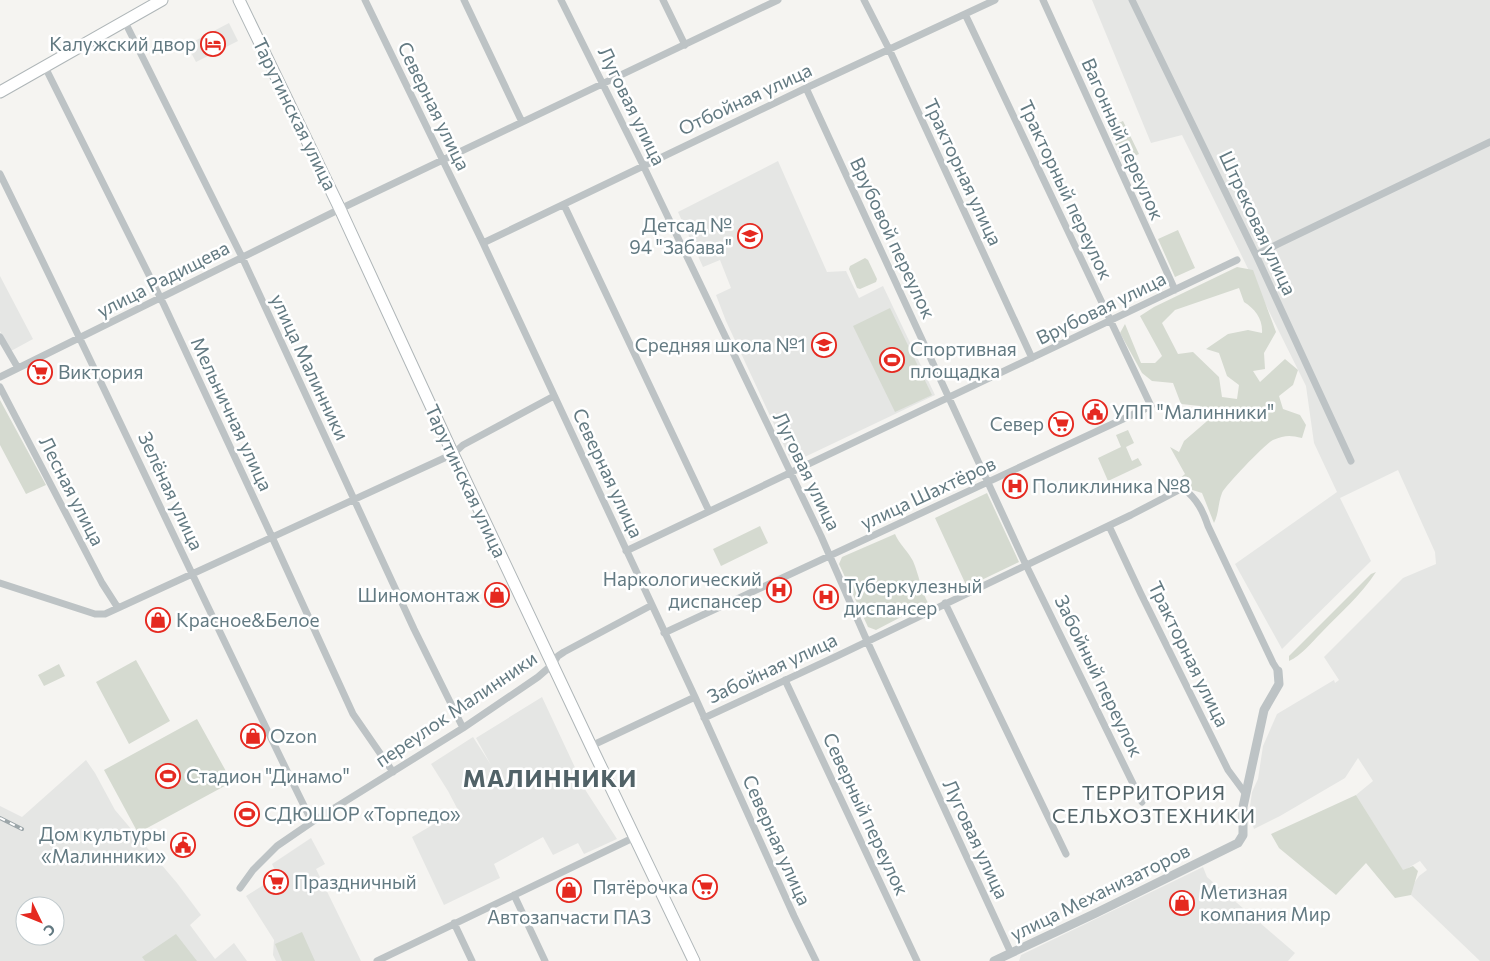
<svg xmlns="http://www.w3.org/2000/svg" width="1490" height="961" font-family="Commissioner,sans-serif">
	<style>
		.built { fill: #e5e6e4; fill-rule: evenodd }
		.green { fill: #d5dad0; fill-rule: evenodd }
		.lines { fill: none; stroke-linecap: round; stroke-linejoin: round }
		.primary-casing { stroke: #afb6b8; stroke-width: 13 }
		.minor { stroke: #bdc3c5; stroke-width: 7 }
		.tertiary { stroke: #bdc3c5; stroke-width: 9 }
		.primary { stroke: #fff; stroke-width: 11 }
		.rail-casing { stroke: #9ca6a9; stroke-width: 4 }
		.rail { stroke: #fff; stroke-width: 2; stroke-dasharray: 5.5; stroke-linecap: butt }
		.labels { text-anchor: middle; stroke-width: 5; stroke-linejoin: round; paint-order: stroke }
		.poi-label { font-size: 19px; fill: #637a82; stroke: #fff; text-anchor: start }
		.street-label { font-size: 19px; fill: #637a82; stroke: #fff }
		.neighbourhood-label { font-size: 20px; letter-spacing: 1px; fill: #516267; stroke: #fff }
		.district-label { font-size: 24px; font-weight: bold; letter-spacing: 1px; fill: #516267; stroke: #fff }
	</style>
	<rect width="100%" height="100%" fill="#f5f4f1"/>
	<path class="built" d="M1092 0H1490V961H1480L1411 895 1412 886 1419 876 1427 870 1420 861 1403 871 1356 795 1373 781 1358 758 1345 778 1280 816 1254 829 1249 814 1252 792 1258 779 1263 746 1277 714 1334 680 1335 683 1339 680 1324 657 1403 578 1436 564 1435 552 1398 470 1340 498 1371 561 1282 649 1235 564 1337 492 1314 443 1306 386 1182 135 1151 143Z
		M229 23 238 41 196 62 187 45Z
		M778 161 827 272 846 271 859 298 883 286 935 395 792 463 726 321 716 295 731 288 720 260 703 267 678 212Z
		M0 276 33 339 11 351 0 331Z
		M542 697 586 791 617 839 584 854 578 843 553 855 543 837 494 864 500 878 444 905 412 837 458 810 448 791 431 764 473 737 491 765 476 738Z
		M86 760 95 773 115 810 177 883 201 915 190 925 215 959 234 943 247 961H0V806L22 817ZM25 906H55V936H25Z
		M311 838 325 864 316 869 361 961H276L273 955 274 940 246 896 278 876 272 864Z
		M1203 867 1207 877 1295 953 1288 961H1019L1021 955Z"/>
	<path class="green" d="M1123 121 1139 154 1123 161 1108 128Z
		M1178 230 1195 268 1175 277 1158 239Z
		M865 258 868 260 877 279 876 282 860 289 857 288 849 269 850 266Z
		M1237 267 1253 270 1276 332 1264 353 1265 369 1253 371 1260 382 1285 359 1298 370 1293 385 1279 396 1283 409 1300 415 1306 425 1302 438C1290 435 1285 435 1273 440 1266 443 1225 486 1222 493 1218 503 1219 513 1214 523L1202 493 1186 488 1184 482 1178 480 1185 474 1170 447 1179 452 1184 441 1206 422 1200 406 1181 404 1173 383 1152 381 1142 373 1120 333 1125 324 1141 363H1155L1162 356 1140 316 1154 307ZM1239 288 1244 302C1255 309 1263 319 1262 333L1248 330 1228 334 1206 349 1219 353 1227 376 1239 385 1237 399 1222 397 1219 377 1193 352 1178 354 1162 323 1175 310Z
		M890 308 932 395 895 412 853 326Z
		M0 400 46 485 26 494 0 445Z
		M1128 430 1134 443 1126 447 1132 461 1138 458 1142 465 1108 481 1098 458 1121 447 1116 435Z
		M987 493 1019 562 967 587 935 518Z
		M760 526 768 543 721 566 713 549Z
		M895 534C899 544 908 551 913 561 919 575 921 590 928 603L876 630 868 627 839 564 842 557Z
		M1376 572C1361 595 1340 613 1321 633 1312 642 1301 656 1289 661V656L1371 574Z
		M136 660 170 721 129 744 96 682Z
		M59 664 65 676 44 686 38 675Z
		M197 719 232 782 138 833 104 770Z
		M1356 795 1403 870 1413 866 1418 871 1411 895 1395 898 1366 863 1336 895 1279 848 1271 834Z
		M302 932 315 961H282L275 944Z
		M176 934 197 961H145L142 957Z"/>
	<g class="lines">
		<defs>
			<path id="primary" d="M239 0 340 209 453 454 591 746 694 961
				M0 92 162 0"/>
		</defs>
		<use href="#primary" class="primary-casing"/>
		<path class="minor" d="M365 0 483 243 695 697 794 916 816 961
			M464 0 522 122
			M561 0 643 165 821 536 867 641 1011 953
			M663 0 685 45
			M864 0 889 49 1032 358
			M1043 0 1175 290
			M1132 0 1256 255 1351 461
			M125 22 242 257 414 629 463 728
			M45 67 164 305 272 537 353 714 393 772
			M806 88 1026 565 1142 802
			M0 174C106 389 206 607 312 822
			M564 205 709 511
			M483 243 806 88 995 0
			M1256 255 1280 243 1490 142
			M0 337 18 368
			M0 377 340 209 778 0
			M0 387 102 583 118 608
			M1109 526 1141 594 1228 770 1245 793
			M626 551 1237 260
			M0 583 95 614H105L453 454 463 445 554 396
			M945 603 1066 854
			M664 633 1151 406 965 14
			M785 680 917 961
			M704 718 835 657 1131 515 1177 491 1184 489C1197 499 1203 511 1208 526L1273 663 1278 671
			M591 746 695 697
			M240 888 253 870 277 846 312 822 463 728 538 677 553 664 558 656 564 652 652 605
			M514 895 545 961
			M454 923 472 961
			M377 961 635 837"/>
		<path class="tertiary" d="M994 961 1096 913 1238 843 1243 835V807L1264 710 1279 684 1278 671"/>
		<use href="#primary" class="primary"/>
		<defs>
			<path id="rail" d="M0 818 22 829"/>
		</defs>
		<use href="#rail" class="rail-casing"/>
		<use href="#rail" class="rail"/>
	</g>
	<defs>
		<symbol id="hotel-ring" viewBox="-11 -11 22 22"><circle r="9.5" fill="#fff" stroke="#e52920" stroke-width="1.5"/><path d="M-6-4.5h1.5V1H6V5H4.5V3h-9V5H-6ZM-4 0a1.8 1.8 0 1 1 3.6 0ZM.5 0V-2.5h3Q6-2.5 6 0Z" fill="#e52920"/></symbol>
		<symbol id="school-ring" viewBox="-11 -11 22 22"><circle r="9.5" fill="#fff" stroke="#e52920" stroke-width="1.5"/><path d="M0-5L7-2L0 1L-7-2ZM-4 1L0 2.5L4 1V4Q0 6-4 4Z" fill="#e52920"/></symbol>
		<symbol id="stadium-ring" viewBox="-11 -11 22 22"><circle r="9.5" fill="#fff" stroke="#e52920" stroke-width="1.5"/><path d="M0-5a6.5 5 0 1 0 0 10a6.5 5 0 1 0 0-10ZM-3.5-1.8h7v3.6h-7Z" fill="#e52920"/></symbol>
		<symbol id="supermarket-ring" viewBox="-11 -11 22 22"><circle r="9.5" fill="#fff" stroke="#e52920" stroke-width="1.5"/><path d="M-6-5.5h2.5l.6 2H6L4.5 2H-2.5L-4.4-4H-6ZM-1.5 3.2a1.3 1.3 0 1 0 .1 0ZM3 3.2a1.3 1.3 0 1 0 .1 0Z" fill="#e52920"/></symbol>
		<symbol id="civic-ring" viewBox="-11 -11 22 22"><circle r="9.5" fill="#fff" stroke="#e52920" stroke-width="1.5"/><path d="M-.6-6.5H3V-4.5H.6V-3L4-1V1h2V6H-6V1h2V-1L-.6-3ZM-1.2 2.5V6h2.4V2.5Z" fill="#e52920"/></symbol>
		<symbol id="hospital-ring" viewBox="-11 -11 22 22"><circle r="9.5" fill="#fff" stroke="#e52920" stroke-width="1.5"/><path d="M-5-5h3v3.5h4V-5h3V5h-3V1.5h-4V5h-3Z" fill="#e52920"/></symbol>
		<symbol id="shop-ring" viewBox="-11 -11 22 22"><circle r="9.5" fill="#fff" stroke="#e52920" stroke-width="1.5"/><path d="M-5-2.5h2.3a2.7 3.5 0 0 1 5.4 0H5L5.5 6h-11ZM-1.5-2.5h3a1.5 2.3 0 0 0-3 0Z" fill="#e52920"/></symbol>
	</defs>
	<g fill-rule="evenodd">
		<use href="#hotel-ring" x="199" y="30" width="28" height="28"/>
		<use href="#school-ring" x="736" y="222" width="28" height="28"/>
		<use href="#school-ring" x="810" y="331" width="28" height="28"/>
		<use href="#stadium-ring" x="878" y="346" width="28" height="28"/>
		<use href="#supermarket-ring" x="26" y="358" width="28" height="28"/>
		<use href="#civic-ring" x="1081" y="398" width="28" height="28"/>
		<use href="#supermarket-ring" x="1047" y="410" width="28" height="28"/>
		<use href="#hospital-ring" x="1001" y="472" width="28" height="28"/>
		<use href="#hospital-ring" x="765" y="576" width="28" height="28"/>
		<use href="#shop-ring" x="483" y="581" width="28" height="28"/>
		<use href="#hospital-ring" x="812" y="583" width="28" height="28"/>
		<use href="#shop-ring" x="144" y="606" width="28" height="28"/>
		<use href="#shop-ring" x="239" y="722" width="28" height="28"/>
		<use href="#stadium-ring" x="154" y="762" width="28" height="28"/>
		<use href="#stadium-ring" x="233" y="800" width="28" height="28"/>
		<use href="#civic-ring" x="169" y="831" width="28" height="28"/>
		<use href="#supermarket-ring" x="262" y="868" width="28" height="28"/>
		<use href="#supermarket-ring" x="691" y="873" width="28" height="28"/>
		<use href="#shop-ring" x="555" y="876" width="28" height="28"/>
		<use href="#shop-ring" x="1168" y="889" width="28" height="28"/>
	</g>
	<g class="labels">
		<g class="poi-label">
			<text x="196" y="51" text-anchor="end">Калужский двор</text>
			<text x="732" y="232" text-anchor="end">Детсад №<tspan x="732" dy="22">94 "Забава"</tspan></text>
			<text x="806" y="352" text-anchor="end">Средняя школа №1</text>
			<text x="910" y="356">Спортивная<tspan x="910" dy="22">площадка</tspan></text>
			<text x="58" y="379">Виктория</text>
			<text x="1112" y="419">УПП "Малинники"</text>
			<text x="1044" y="431" text-anchor="end">Север</text>
			<text x="1032" y="493">Поликлиника №8</text>
			<text x="762" y="586" text-anchor="end">Наркологический<tspan x="762" dy="22">диспансер</tspan></text>
			<text x="844" y="593">Туберкулезный<tspan x="844" dy="22">диспансер</tspan></text>
			<text x="480" y="602" text-anchor="end">Шиномонтаж</text>
			<text x="176" y="627">Красное&amp;Белое</text>
			<text x="270" y="743">Ozon</text>
			<text x="186" y="783">Стадион "Динамо"</text>
			<text x="264" y="821">СДЮШОР «Торпедо»</text>
			<text x="166" y="841" text-anchor="end">Дом культуры<tspan x="166" dy="22">«Малинники»</tspan></text>
			<text x="294" y="889">Праздничный</text>
			<text x="688" y="894" text-anchor="end">Пятёрочка</text>
			<text x="1200" y="899">Метизная<tspan x="1200" dy="22">компания Мир</tspan></text>
			<text x="569" y="924" text-anchor="middle">Автозапчасти ПАЗ</text>
		</g>
		<g class="street-label">
			<text transform="translate(745 99) rotate(-25)" y="7">Отбойная улица</text>
			<text transform="translate(434 106) rotate(64)" y="7">Северная улица</text>
			<text transform="translate(632 106) rotate(64)" y="7">Луговая улица</text>
			<text transform="translate(295 114) rotate(64)" y="7">Тарутинская улица</text>
			<text transform="translate(1123 139) rotate(66)" y="7">Вагонный переулок</text>
			<text transform="translate(963 172) rotate(65)" y="7">Тракторная улица</text>
			<text transform="translate(1066 190) rotate(65)" y="7">Тракторный переулок</text>
			<text transform="translate(1258 223) rotate(65)" y="7">Штрековая улица</text>
			<text transform="translate(893 238) rotate(65)" y="7">Врубовой переулок</text>
			<text transform="translate(163 279) rotate(-27)" y="7">улица Радищева</text>
			<text transform="translate(1101 308) rotate(-26)" y="7">Врубовая улица</text>
			<text transform="translate(310 367) rotate(65)" y="7">улица Малинники</text>
			<text transform="translate(232 414) rotate(65)" y="7">Мельничная улица</text>
			<text transform="translate(807 471) rotate(64)" y="7">Луговая улица</text>
			<text transform="translate(608 473) rotate(65)" y="7">Северная улица</text>
			<text transform="translate(466 481) rotate(65)" y="7">Тарутинская улица</text>
			<text transform="translate(72 491) rotate(63)" y="7">Лесная улица</text>
			<text transform="translate(171 491) rotate(65)" y="7">Зелёная улица</text>
			<text transform="translate(928 493) rotate(-25)" y="7">улица Шахтёров</text>
			<text transform="translate(1189 654) rotate(64)" y="7">Тракторная улица</text>
			<text transform="translate(772 668) rotate(-25)" y="7">Забойная улица</text>
			<text transform="translate(1099 676) rotate(64)" y="7">Забойный переулок</text>
			<text transform="translate(456 709) rotate(-34)" y="7">переулок Малинники</text>
			<text transform="translate(866 814) rotate(65)" y="7">Северный переулок</text>
			<text transform="translate(976 839) rotate(65)" y="7">Луговая улица</text>
			<text transform="translate(777 840) rotate(66)" y="7">Северная улица</text>
			<text transform="translate(1100 892) rotate(-26)" y="7">улица Механизаторов</text>
		</g>
		<g class="neighbourhood-label">
			<text x="1154" y="800">ТЕРРИТОРИЯ<tspan x="1154" dy="23">СЕЛЬХОЗТЕХНИКИ</tspan></text>
		</g>
		<g class="district-label">
			<text x="550" y="787">МАЛИННИКИ</text>
		</g>
	</g>
	<g transform="translate(40 921) rotate(133)"><circle r="24" fill="#ffffff" stroke="#c1cacd"/>
	<path d="M0-4L9 19L0 12L-9 19Z" fill="#e52920"/>
	<text y="-8" font-size="14" font-weight="bold" text-anchor="middle" fill="#637a82">С</text>
	</g>
</svg>
